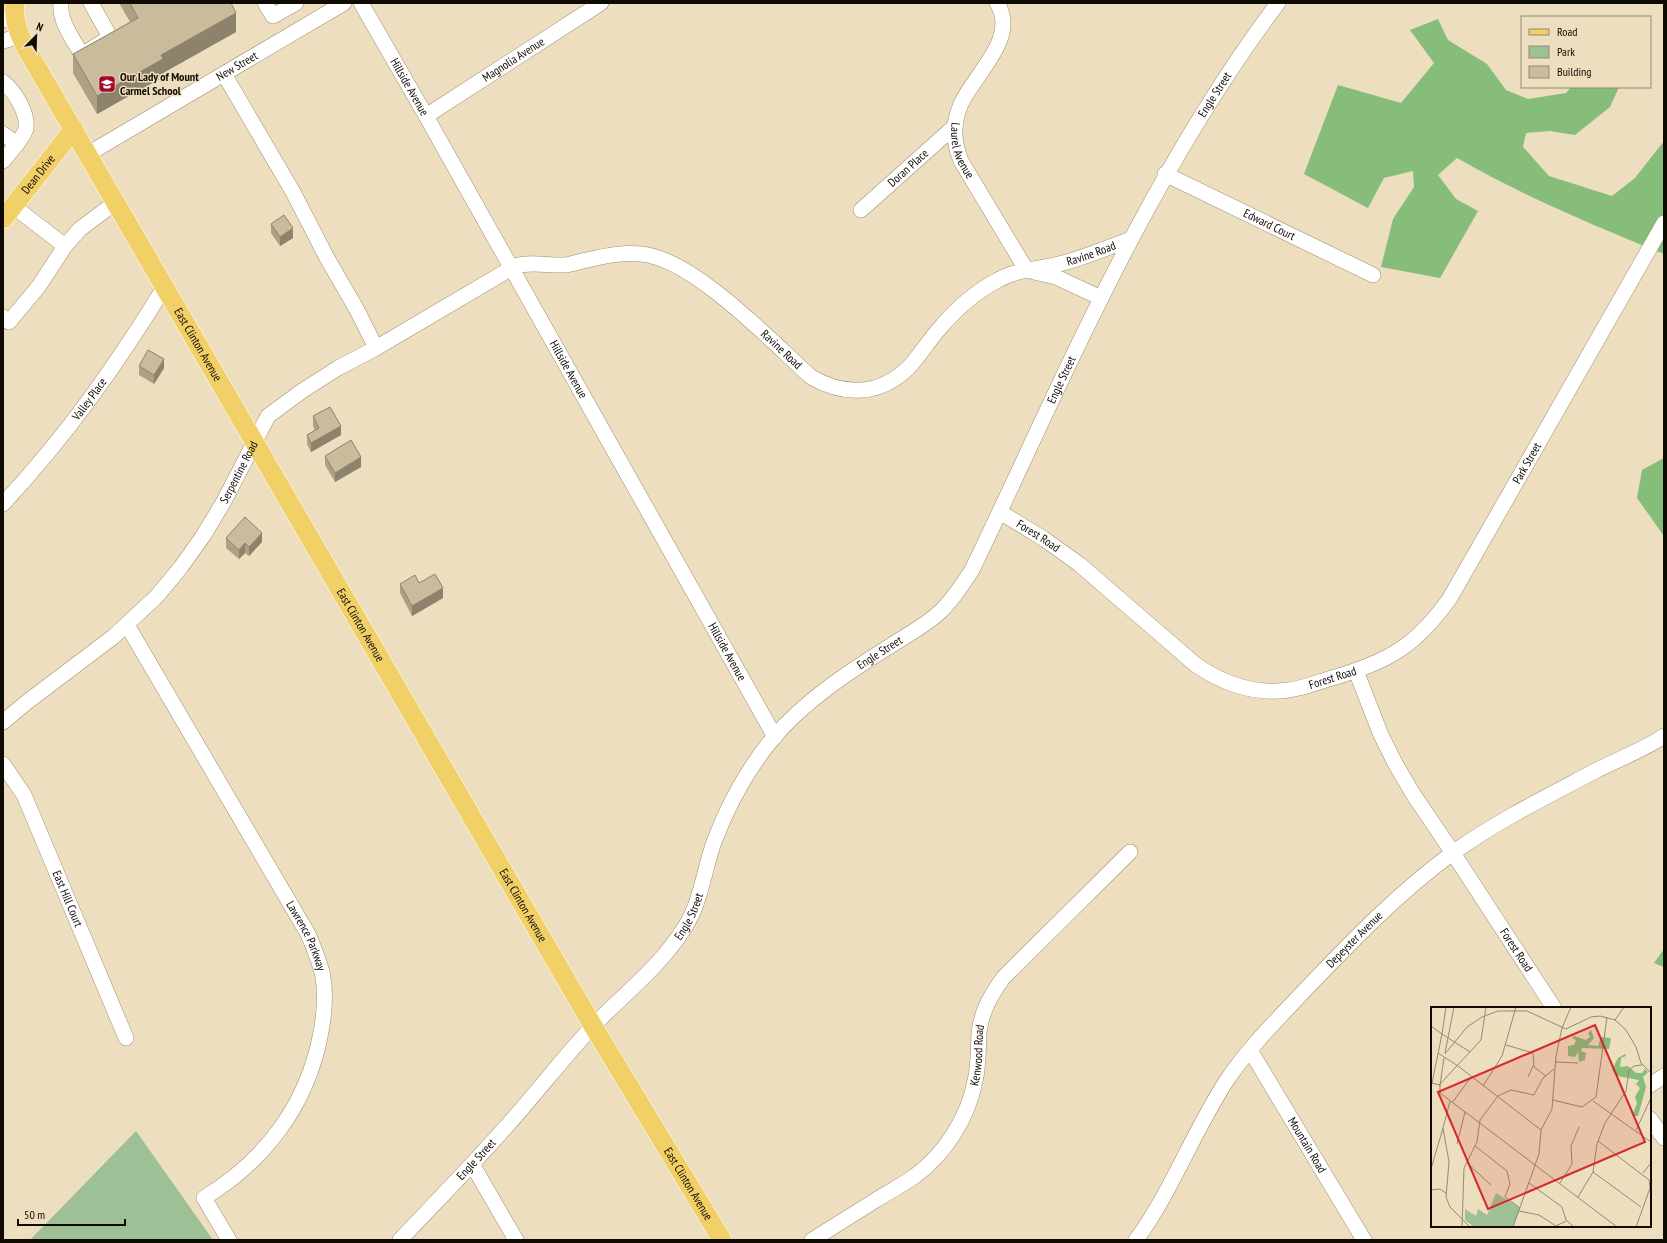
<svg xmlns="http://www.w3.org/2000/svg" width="1667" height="1243" font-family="'PT Sans Narrow',sans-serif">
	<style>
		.green { fill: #9dc096 }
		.forest { fill: #86bd7a }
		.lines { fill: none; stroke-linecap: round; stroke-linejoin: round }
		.minor-casing { stroke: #9e9172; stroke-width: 16 }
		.major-casing { stroke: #fff; stroke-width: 20 }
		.minor { stroke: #fff; stroke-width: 15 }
		.major { stroke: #f2d068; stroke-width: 19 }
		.wall { fill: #ada185 }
		.shaded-wall { fill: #8d836c }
		.building { fill: #c9bb9b; stroke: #8d836c }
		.labels { text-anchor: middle; stroke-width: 3; stroke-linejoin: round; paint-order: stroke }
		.street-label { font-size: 12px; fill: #100b02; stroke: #ecdebe }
		.poi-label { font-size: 12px; font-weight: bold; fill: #100b02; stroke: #ecdebe; text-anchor: start }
		.inset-road { fill: none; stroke: #948a73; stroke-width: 1 }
		.view { fill: #d62828; fill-opacity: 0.15; stroke: #d62828; stroke-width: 2 }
		.inset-edge { fill: none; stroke: #100b02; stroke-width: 2 }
	</style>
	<rect width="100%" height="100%" fill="#ecdebe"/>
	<path class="green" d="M136 1131 213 1240H30Z"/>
	<path class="forest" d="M1438 19 1448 40 1487 64 1506 90 1528 99 1566 93 1571 87H1619L1610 107 1575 135 1550 131 1526 133 1523 147 1549 176 1612 196 1635 178 1664 141V254C1593 225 1523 196 1457 158L1438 175 1456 199 1478 211 1440 278 1381 267 1393 219 1414 187 1413 171 1384 178 1368 208 1304 174 1338 85 1401 103 1434 63 1410 30Z
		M1664 458V536L1637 498 1642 470Z
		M1664 949V967L1654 963Z"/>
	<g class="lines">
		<defs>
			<g id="minor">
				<path d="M61 3C59 21 73 39 82 55L110 37 91 3"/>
				<path d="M265 3 273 16 296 3"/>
				<path id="s1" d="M361 3 426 116 775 737"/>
				<path id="s2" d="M997 3C1019 38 975 73 961 104 953 122 953 142 961 161L1027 271"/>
				<path d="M3 20 15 17"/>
				<path d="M3 41 20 36"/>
				<path d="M224 74 293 192 327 258 357 310 376 348"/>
				<path d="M3 82C14 90 28 113 26 128 25 134 20 139 17 144"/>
				<path id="s3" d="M426 116 601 3"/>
				<path d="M3 134 17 144 3 161"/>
				<path id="s4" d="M88 154 344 3"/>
				<path id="s5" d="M1165 174 1373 275"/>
				<path id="s6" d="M861 210 955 126"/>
				<path d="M65 246 80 229 116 202"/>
				<path d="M1034 272 1056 277 1101 298"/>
				<path d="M3 317 9 322 39 286 65 246 13 206"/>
				<path id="s7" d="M3 504C67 435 116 366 165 286"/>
				<path id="s8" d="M1000 512 1044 539 1079 564 1196 665C1224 684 1254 695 1288 690 1302 689 1318 682 1332 678 1388 662 1416 646 1450 598L1664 223"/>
				<path id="s9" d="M127 625 308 934C314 948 320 962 323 977 326 997 324 1018 320 1037 306 1107 264 1161 204 1198L229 1240"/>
				<path id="s10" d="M1356 671 1381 735 1396 765 1413 794 1453 853 1554 1008"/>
				<path id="s11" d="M3 722 27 702 113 637 157 596 181 567 203 536 223 503 268 416 302 391 338 368 376 348 515 266C531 261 549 266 566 265 573 264 580 261 587 260 605 256 622 252 641 254 693 258 772 342 811 377 844 396 879 396 908 368 919 357 929 340 940 328 956 309 977 291 998 280 1017 269 1042 269 1063 263 1086 257 1109 247 1131 239"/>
				<path id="s12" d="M3 764 24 795 126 1038"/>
				<path id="s13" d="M1250 1050 1364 1240"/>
				<path d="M1650 1085 1664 1076"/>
				<path d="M1650 1119 1664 1138"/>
				<path d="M472 1164 516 1240"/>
				<path id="s14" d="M400 1240C435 1203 471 1166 505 1128 535 1095 562 1059 593 1026 624 994 661 966 685 927 701 902 704 870 714 842 728 805 748 768 774 737 805 701 847 673 887 648 905 636 927 625 942 610 954 598 963 584 972 570 1065 376 1147 177 1278 3"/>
				<path id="s15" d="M812 1240C833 1227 855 1213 876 1200 889 1192 902 1185 915 1176 945 1154 968 1118 975 1081 979 1065 978 1049 979 1033 981 1012 991 995 1003 978L1130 852"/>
				<path id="s16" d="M1136 1240C1172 1191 1193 1132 1227 1080 1249 1047 1278 1019 1305 990 1352 941 1399 892 1454 852 1499 820 1548 796 1597 770 1617 760 1647 748 1664 736"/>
			</g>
			<g id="major">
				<path id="s17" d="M15 3C13 21 19 34 27 50L593 1026 722 1240"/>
				<path id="s18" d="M3 219 74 129"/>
			</g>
		</defs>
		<use href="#minor" class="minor-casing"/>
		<use href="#major" class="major-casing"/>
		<use href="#minor" class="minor"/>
		<use href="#major" class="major"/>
	</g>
	<path class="wall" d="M119 3H231L236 32 163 73V77L97 114 73 73V54L130 22Z
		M1581 3H1598L1581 4Z
		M271 224 293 238 280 246 271 233Z
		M139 366 164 368 154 384 139 375Z
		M313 416 341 435 311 452 307 444V435L315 430 313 426Z
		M325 456 361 467 335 482 325 465Z
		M226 538 262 542 249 556 245 553 239 559 226 548Z
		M400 584 443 598 412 616 400 593Z"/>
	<path class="shaded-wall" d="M236 13V32L163 73V77L97 114V96L161 55Z
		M293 228V238L280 246V237Z
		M164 359V368L154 384V375Z
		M341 426V435L311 452V443Z
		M361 457V467L335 482V473Z
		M262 533V542L249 556V547Z
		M245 543V553L239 559V550Z
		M443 588V598L412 616V606Z"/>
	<path class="building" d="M130 3H231L236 13 161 55 163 59 97 96 73 54 138 18Z
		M284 215 293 228 280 237 271 224Z
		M148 350 164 359 154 375 139 366Z
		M330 407 341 426 311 443 307 435 319 428 313 416Z
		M351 440 361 457 335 473 325 456Z
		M245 517 262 533 249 547 245 543 239 550 226 538Z
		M435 574 443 588 412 606 400 584 415 575 419 583Z"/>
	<defs>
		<symbol id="school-square" viewBox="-11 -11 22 22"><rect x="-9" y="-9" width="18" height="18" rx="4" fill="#a4062f" stroke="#ecdebe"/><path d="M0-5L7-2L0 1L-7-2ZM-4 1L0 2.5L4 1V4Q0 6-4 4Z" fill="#fff"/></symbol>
	</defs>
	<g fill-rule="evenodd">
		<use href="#school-square" x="97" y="74" width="20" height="20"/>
	</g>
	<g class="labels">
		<g class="street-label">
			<text dy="4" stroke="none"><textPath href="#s3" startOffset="104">Magnolia Avenue</textPath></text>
			<text dy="4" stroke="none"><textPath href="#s4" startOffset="173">New Street</textPath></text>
			<text dy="4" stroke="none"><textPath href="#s1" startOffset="97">Hillside Avenue</textPath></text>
			<text dy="4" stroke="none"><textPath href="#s14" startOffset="1431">Engle Street</textPath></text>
			<text dy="4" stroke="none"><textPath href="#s2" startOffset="162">Laurel Avenue</textPath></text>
			<text dy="4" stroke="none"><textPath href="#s6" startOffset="63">Doran Place</textPath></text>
			<text dy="4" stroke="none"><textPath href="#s18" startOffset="57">Dean Drive</textPath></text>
			<text dy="4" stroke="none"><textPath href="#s5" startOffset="116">Edward Court</textPath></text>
			<text dy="4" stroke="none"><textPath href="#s11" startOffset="1370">Ravine Road</textPath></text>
			<text dy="4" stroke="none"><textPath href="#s17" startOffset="390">East Clinton Avenue</textPath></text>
			<text dy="4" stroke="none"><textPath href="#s11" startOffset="1000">Ravine Road</textPath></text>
			<text dy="4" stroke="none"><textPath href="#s1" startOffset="421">Hillside Avenue</textPath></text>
			<text dy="4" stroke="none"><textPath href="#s14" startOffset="1107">Engle Street</textPath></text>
			<text dy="4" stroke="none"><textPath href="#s7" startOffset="136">Valley Place</textPath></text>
			<text dy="4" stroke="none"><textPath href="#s8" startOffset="694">Park Street</textPath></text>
			<text dy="4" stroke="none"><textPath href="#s11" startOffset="348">Serpentine Road</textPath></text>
			<text dy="4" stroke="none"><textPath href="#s8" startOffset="45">Forest Road</textPath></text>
			<text dy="4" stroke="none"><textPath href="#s17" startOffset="714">East Clinton Avenue</textPath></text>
			<text dy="4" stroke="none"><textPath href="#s1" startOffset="745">Hillside Avenue</textPath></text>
			<text dy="4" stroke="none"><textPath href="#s14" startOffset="771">Engle Street</textPath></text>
			<text dy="4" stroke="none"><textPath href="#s8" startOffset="393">Forest Road</textPath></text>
			<text dy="4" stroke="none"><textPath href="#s12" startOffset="150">East Hill Court</textPath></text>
			<text dy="4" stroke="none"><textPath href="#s17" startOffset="1038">East Clinton Avenue</textPath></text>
			<text dy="4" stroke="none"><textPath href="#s14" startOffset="435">Engle Street</textPath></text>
			<text dy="4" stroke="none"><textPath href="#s9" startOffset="359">Lawrence Parkway</textPath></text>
			<text dy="4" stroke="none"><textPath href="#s16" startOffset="374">Depeyster Avenue</textPath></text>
			<text dy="4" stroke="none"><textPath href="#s10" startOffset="323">Forest Road</textPath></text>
			<text dy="4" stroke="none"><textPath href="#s15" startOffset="262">Kenwood Road</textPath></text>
			<text dy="4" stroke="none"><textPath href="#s13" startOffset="111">Mountain Road</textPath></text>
			<text dy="4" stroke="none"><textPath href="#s14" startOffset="111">Engle Street</textPath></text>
			<text dy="4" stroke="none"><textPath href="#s17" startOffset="1362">East Clinton Avenue</textPath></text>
		</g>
		<g class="poi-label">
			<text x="120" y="81">Our Lady of Mount<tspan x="120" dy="14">Carmel School</tspan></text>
		</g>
	</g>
	<g transform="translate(1431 1007)">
		<rect width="220" height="220" fill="#ecdebe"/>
		<path d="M65 186 89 201 82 220H43L34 213V202L45 209 47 202 56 208Z" fill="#9dc096"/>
		<path d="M160 23 163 31 157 38 167 39 170 30 180 31 178 42 151 41 150 44 155 46 154 53 148 55 147 45 144 50 137 49V39L143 38 145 33 141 31 143 29 155 33 159 30 157 26ZM194 47 195 49 190 51 189 60 197 59 205 66H211L214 62 217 65 212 70 215 80 207 109H201L206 96 204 90 209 81 205 77 208 73 186 69 181 63 187 51Z" fill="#86bd7a"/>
		<path class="inset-road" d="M15 0 11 27 39 45M55 0 50 33 9 77V86L186 220M184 13 193 0M0 19 11 27 1 76M75 38 102 46 103 60 115 69M7 46 27 59M14 46 23 0M14 47 36 20 51 10 67 4H96L135 22 160 10 169 9 184 13 195 23 205 40 210 56 220 66M124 55 147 56M27 59 110 123M97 70 102 59M0 76 9 78 13 51M52 79 71 49 85 0M122 93 151 100 165 90 176 10M19 94 12 121 18 155 15 190 19 200 39 220M162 94 220 135M21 96 40 70M205 123 220 91M167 134 218 173 219 181 205 220M26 137 34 105M44 139 76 164 79 177 74 190 89 201M35 155 60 178M0 162 12 121M162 165 210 200M212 166 220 156M98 176 131 200 135 213 143 220M129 176 141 157 140 139 148 120M0 183 9 182 15 186M147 190 162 165 166 137 174 116 195 84 198 63 203 59 211 58M88 204 108 208 125 219 135 214M31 220 33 161 46 135 49 113 67 89 80 83 103 88 112 71 123 62M82 220 108 147 110 123 121 102 125 49 131 21 140 0"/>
		<path class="view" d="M164 18 214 135 57 202 7 85Z"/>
		<rect width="220" height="220" class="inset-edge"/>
	</g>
	<rect width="1667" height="1243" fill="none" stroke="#100b02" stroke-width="8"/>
	<rect x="1521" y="16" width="130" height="72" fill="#ecdebe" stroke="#948a73"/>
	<rect x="1529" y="29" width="20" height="6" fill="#f2d068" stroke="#948a73"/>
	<text x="1557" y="36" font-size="12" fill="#100b02">Road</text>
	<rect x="1529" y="46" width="20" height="12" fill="#9dc096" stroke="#948a73"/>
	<text x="1557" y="56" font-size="12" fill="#100b02">Park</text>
	<rect x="1529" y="66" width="20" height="12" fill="#c9bb9b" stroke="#948a73"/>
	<text x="1557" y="76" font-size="12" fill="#100b02">Building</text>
	<g transform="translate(36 36) rotate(23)" stroke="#ecdebe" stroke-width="3" paint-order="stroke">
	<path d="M0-3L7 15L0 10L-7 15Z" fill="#100b02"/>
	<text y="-6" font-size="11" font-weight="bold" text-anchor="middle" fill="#100b02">N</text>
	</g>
	<path d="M18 1219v6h107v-6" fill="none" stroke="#100b02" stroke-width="2"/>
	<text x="24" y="1219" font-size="12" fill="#100b02" stroke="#ecdebe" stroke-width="3" paint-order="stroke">50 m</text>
</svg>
